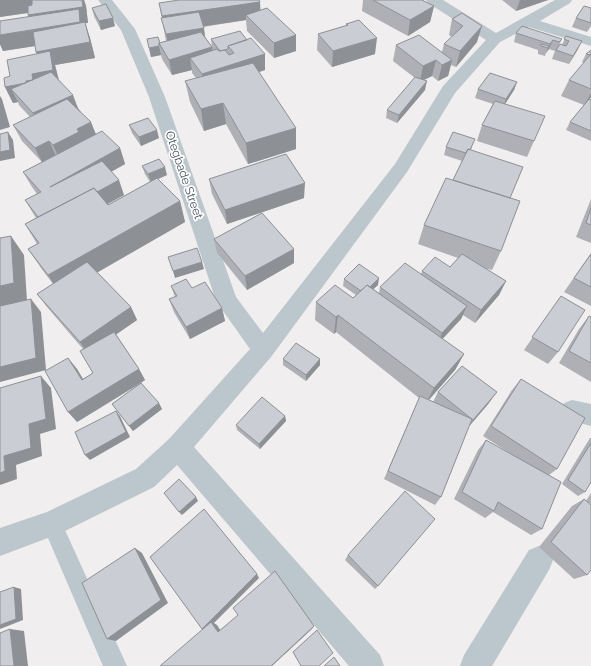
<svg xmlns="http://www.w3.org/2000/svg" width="591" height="666" font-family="Raleway,sans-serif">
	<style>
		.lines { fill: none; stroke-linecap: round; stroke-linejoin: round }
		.lane { fill: #bcc6cd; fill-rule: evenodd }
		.street { fill: #bcc6cd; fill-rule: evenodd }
		.wall { fill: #aeb0b5 }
		.shaded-wall { fill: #8d9094 }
		.building { fill: #cacdd3; stroke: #8d9094 }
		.labels { text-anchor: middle; stroke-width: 3.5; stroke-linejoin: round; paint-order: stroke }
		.street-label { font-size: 12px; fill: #46525b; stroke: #fff }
	</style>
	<rect width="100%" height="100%" fill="#f0eeee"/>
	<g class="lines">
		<path class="lane" d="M52 514 59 517 127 666H103L42 524 45 517Z"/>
		<path class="street" d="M98 0H112L135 29 165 97 236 297 263 333 395 164 443 86 486 40 428 3 426 0H443L496 33 555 0H572L570 3 540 21 591 37V46L529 27 500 42 455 93 407 172 271 357 194 447 380 655 384 666H349L177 465 154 487 61 533 0 556V528L47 512 136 469 169 439 250 349 216 301 149 97 121 30Z
			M572 400 591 404V426L564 419 560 411 564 403Z
			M539 546 549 550 553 560 549 570 492 666H460L464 655 529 550Z"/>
	</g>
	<path class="wall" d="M0 0H84L86 6 88 23H85L90 38 95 58 55 65 59 80 96 134 120 148 125 164 111 172 124 195 108 204V205L150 182 145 174 142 166 167 175 158 179 180 201 185 222 97 272 131 307 137 320 116 334 139 369 145 380 141 383 162 409 133 431 112 404 138 385 77 422 68 358 77 369 83 379 93 373 83 349 47 307 37 294 53 284 41 268 28 249 37 244 25 224 36 218 25 200 37 194 32 187 23 172 42 162 22 141 13 125 30 117 19 105 18 102 13 103 5 87 10 76 37 54 35 46 3 51 0 44V21L29 17 28 13 0 17Z
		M363 0H424V1L434 6 430 22 408 36 362 11Z
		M502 0H548L516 11Z
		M260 2V10L296 35V51L274 58 247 31 246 20 203 27 205 37 212 47 211 39 247 40 265 54V70L259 72 296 149 248 164 226 124 204 131 190 102 185 81 196 78 192 73V70L172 75 162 59 161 55 151 57 147 39 160 43 166 41 159 3Z
		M92 8 115 26 101 30 94 16Z
		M591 8V26L587 32 572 27 576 18Z
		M462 13 477 42 456 67 451 65 448 76 438 81 432 76 423 80 425 90 397 123 386 118 387 110 415 78 393 61 396 45 442 52 444 44 452 37 449 35 452 19Z
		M346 24 375 54 332 67 317 50 318 34 346 26Z
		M516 33 562 39 559 45H562L566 36 578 49 569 64 552 59 555 51 549 49 546 53 545 56 538 54V50L514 42Z
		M591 50V97L590 99 591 100V141L566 130 570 122 584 105 561 96 569 80 584 63 582 62 586 54Z
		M517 82 514 90 505 104 534 141 527 157 477 141 482 125 493 104 475 98 478 89Z
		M129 125 159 138 141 146 132 133Z
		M446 147H472L471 150 510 198 501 251 492 270 484 268 506 281 499 295 475 323 463 315 461 319 442 339 464 354 455 370 429 400 433 402 438 392 489 403 469 426 441 497 435 505 384 479 419 398 336 332 334 334 315 320 316 302 353 298 356 295 343 286 344 279 378 285 373 289 379 293 380 287 421 274 422 271 450 267 458 258 418 244 424 225 453 180 462 161 444 155Z
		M209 179 304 198 227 224 212 194Z
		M591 199V243L576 237Z
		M214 239 294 263 247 290 217 253Z
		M591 253V306L564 292Z
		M171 286 192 288 222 308 225 321 190 339 174 312 169 299 175 297Z
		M561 296 558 352 548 364 524 350Z
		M589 316 591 317V382L559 363 579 329Z
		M283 359H320V365L306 381 283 365Z
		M521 379 557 469 549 475 542 529 531 535 493 512 485 518 454 499 478 450 486 440 511 454 483 436 512 390Z
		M285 416 286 421 260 449 237 430 236 425Z
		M590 438H591V482L585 492 578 496 562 484Z
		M591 493V504L587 502V575L574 579 539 547 572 506 584 499 586 501Z
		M348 555 378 586 375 589 345 560Z"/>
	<path class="shaded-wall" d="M0 0H53L54 9 0 17Z
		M82 0H84L86 6 88 23H85L90 38 95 58 55 65 60 86 11 89 18 102 13 103 5 87 26 81 32 74 42 68 36 52 86 38 3 51 0 44V35L34 30 28 15Z
		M520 0H548L516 11Z
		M260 2 261 18 246 15V20L165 32 162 16Z
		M434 6 430 22 408 36 410 20Z
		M113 18 115 26 101 30 99 21Z
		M482 26 477 42 456 67 460 51Z
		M204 28 206 44 169 50 166 34Z
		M296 35V51L274 58V43Z
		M377 38 375 54 332 67 333 51Z
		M553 40 549 49 546 53 550 44Z
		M582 41 578 49 569 64 573 56Z
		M159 46 161 55 151 57 149 48Z
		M212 47 214 63 190 58 192 70 172 75 169 60Z
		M265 54V70L204 90 202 74Z
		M436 60 432 76 420 82 423 66Z
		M452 60 448 76 438 81 442 65Z
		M427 81 425 90 397 123 399 115Z
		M517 82 514 90 503 107 506 99Z
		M591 93V97L584 106Z
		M73 95 79 111 40 129 33 113Z
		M0 96 2 99 10 127 0 130Z
		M223 103 226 124 204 131 201 109Z
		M91 122 97 137 60 160 53 145 77 129Z
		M296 128V149L248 164 246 143Z
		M157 130 159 138 141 146 139 137Z
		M8 132 13 140 15 158 0 161V152Z
		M49 141 56 156 43 164 35 148Z
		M120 148 125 164 57 202 50 187Z
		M165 167 167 175 151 182 148 174Z
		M119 180 124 195 49 235 40 221Z
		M305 183 304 198 227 224 225 210Z
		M180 201 185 222 60 294 48 275Z
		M11 236 24 255 27 301 0 308V286Z
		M294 249V263L247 290 245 276Z
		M202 262 204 269 175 278 173 271Z
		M379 278 378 285 362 300 363 293Z
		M506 281 499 295 475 323 481 310Z
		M31 299 41 312 46 370 0 382V367Z
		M467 306 461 319 437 345 442 333Z
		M131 307 137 320 88 354 80 342Z
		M222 308 225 321 190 339 186 327Z
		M338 315 336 332 334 334 336 317Z
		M464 354 455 370 426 403 434 388Z
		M68 358 77 369 90 391 82 380Z
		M320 359V365L306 381V375Z
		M139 369 145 380 77 422 68 412Z
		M41 376 51 388 56 429 40 434 42 456 16 465 17 479 0 485V473L4 456 29 424Z
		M497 392 489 403 466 430 473 420Z
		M159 403 162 409 133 431 129 426Z
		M116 411 120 416 130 437 90 460 85 455Z
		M285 416 286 421 260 449 259 444Z
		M196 497 198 501 182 515 179 512Z
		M135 548 142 553 168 603 116 641 107 639Z
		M257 574 259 578 214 623 217 625 223 634 218 632 207 630 202 629Z
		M14 587 21 589 23 620 0 629V625Z
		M314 626 312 629 272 666H271Z
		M10 629 24 631 28 666H14Z"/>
	<path class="building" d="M32 0H82L83 7 28 15V6L32 5Z
		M179 0H259L260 2 162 16 159 3Z
		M373 0H422L434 6 410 20Z
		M106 4 113 18 99 21 92 8Z
		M584 6 591 8V23L576 18Z
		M267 8 296 35 274 43 246 15Z
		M79 9 80 22 0 35V21Z
		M199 12 204 28 166 34 161 18Z
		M462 13 482 26 460 51 444 44 463 26 452 19Z
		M359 20 377 38 333 51 318 34 348 25 346 24Z
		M85 22 90 42 36 52 33 32Z
		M522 26 562 39 559 42 553 40 550 44 516 33Z
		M240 31 247 40 228 46V49L225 50 220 51 211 39Z
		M201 32 212 47 169 60 159 43Z
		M419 35 452 60 442 65 436 60 423 66 396 45Z
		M566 36 582 41 573 56 556 50 560 44 566 46 569 41 564 39Z
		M158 37 160 43H159V46L149 48 147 39Z
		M251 38 265 54 202 74 190 58 217 49 219 51 225 50 229 55 234 53 228 46Z
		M541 44 549 46 548 48 541 46Z
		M591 50V54L590 55 586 54Z
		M50 51 53 70 32 74 33 80 26 81V83L5 87 4 78 10 76 7 60Z
		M591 54V89L569 80Z
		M253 63 296 128 246 143 223 103 201 109 185 81Z
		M51 72 73 95 33 113 11 89Z
		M490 73 517 82 506 99 478 89Z
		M415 77 427 81 399 115 387 110Z
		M67 99 91 122 77 129 79 132 53 145 49 141 35 148 13 125Z
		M589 99 591 100V131L570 122Z
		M495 101 545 116 534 141 482 125Z
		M148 118 157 130 139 137 129 125Z
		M102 131 120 148 50 187 102 161 119 180 97 192 94 188 38 217 25 200 41 192 23 172Z
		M8 132 10 150 0 152V134Z
		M453 132 475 139 470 150 468 149 466 153 446 147Z
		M468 149 523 167 510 198 453 180Z
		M286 154 305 183 225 210 209 179Z
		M159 159 165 167 148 174 142 166Z
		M157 178 180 201 48 275 28 249 39 243 25 224 94 188 108 205Z
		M446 178 520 201 501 251 424 225Z
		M591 208V225L586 223Z
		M262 213 294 249 245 276 214 239Z
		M11 236 14 283 0 286V238Z
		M197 248 202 262 173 271 168 257Z
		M462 254 506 281 481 310 422 271 435 257 450 267Z
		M591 254V287L574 278Z
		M87 262 131 307 80 342 37 294Z
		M405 263 467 306 442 333 380 287Z
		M359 264 379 278 370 287 367 285 361 291 344 279Z
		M186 279 192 288 205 282 222 308 186 327 169 299 177 296 171 286Z
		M335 285 353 298 367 285 464 354 434 388 338 315 336 317 316 302Z
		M561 296 585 310 558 352 532 337Z
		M31 299 36 358 0 367V306Z
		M589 316 591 317V363L569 351Z
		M114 332 139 369 68 412 45 371 68 358 82 380 93 373 80 351Z
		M296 343 320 359 306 375 283 359Z
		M462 366 497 392 473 420 438 392Z
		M41 376 46 419 29 424 31 448 4 456 5 471 0 473V388Z
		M521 379 585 418 557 469 491 426Z
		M141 383 159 403 129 426 112 404Z
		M420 396 472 419 441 497 388 471Z
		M262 397 285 416 259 444 236 425Z
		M116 411 126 432 85 455 75 432Z
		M486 440 561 482 542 529 498 502 494 511 462 492Z
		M591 443V482L585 492 568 480Z
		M179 479 196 497 179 512 164 493Z
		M405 491 435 519 378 586 348 555Z
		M584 499 591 505V570L587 575 551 542Z
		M204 509 257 574 202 629 150 557Z
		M135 548 161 600 107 639 82 583Z
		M275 571 314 626 271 666H160L211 622 218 632 238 615 233 608Z
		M14 587 16 619 0 625V592Z
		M10 629 14 666H0V633Z
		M317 630 333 653 319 666H301L293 652Z
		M334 657 340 666H324Z"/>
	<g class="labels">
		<g class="street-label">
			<text transform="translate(184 175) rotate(71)" y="4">Otegbade Street</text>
		</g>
	</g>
</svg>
